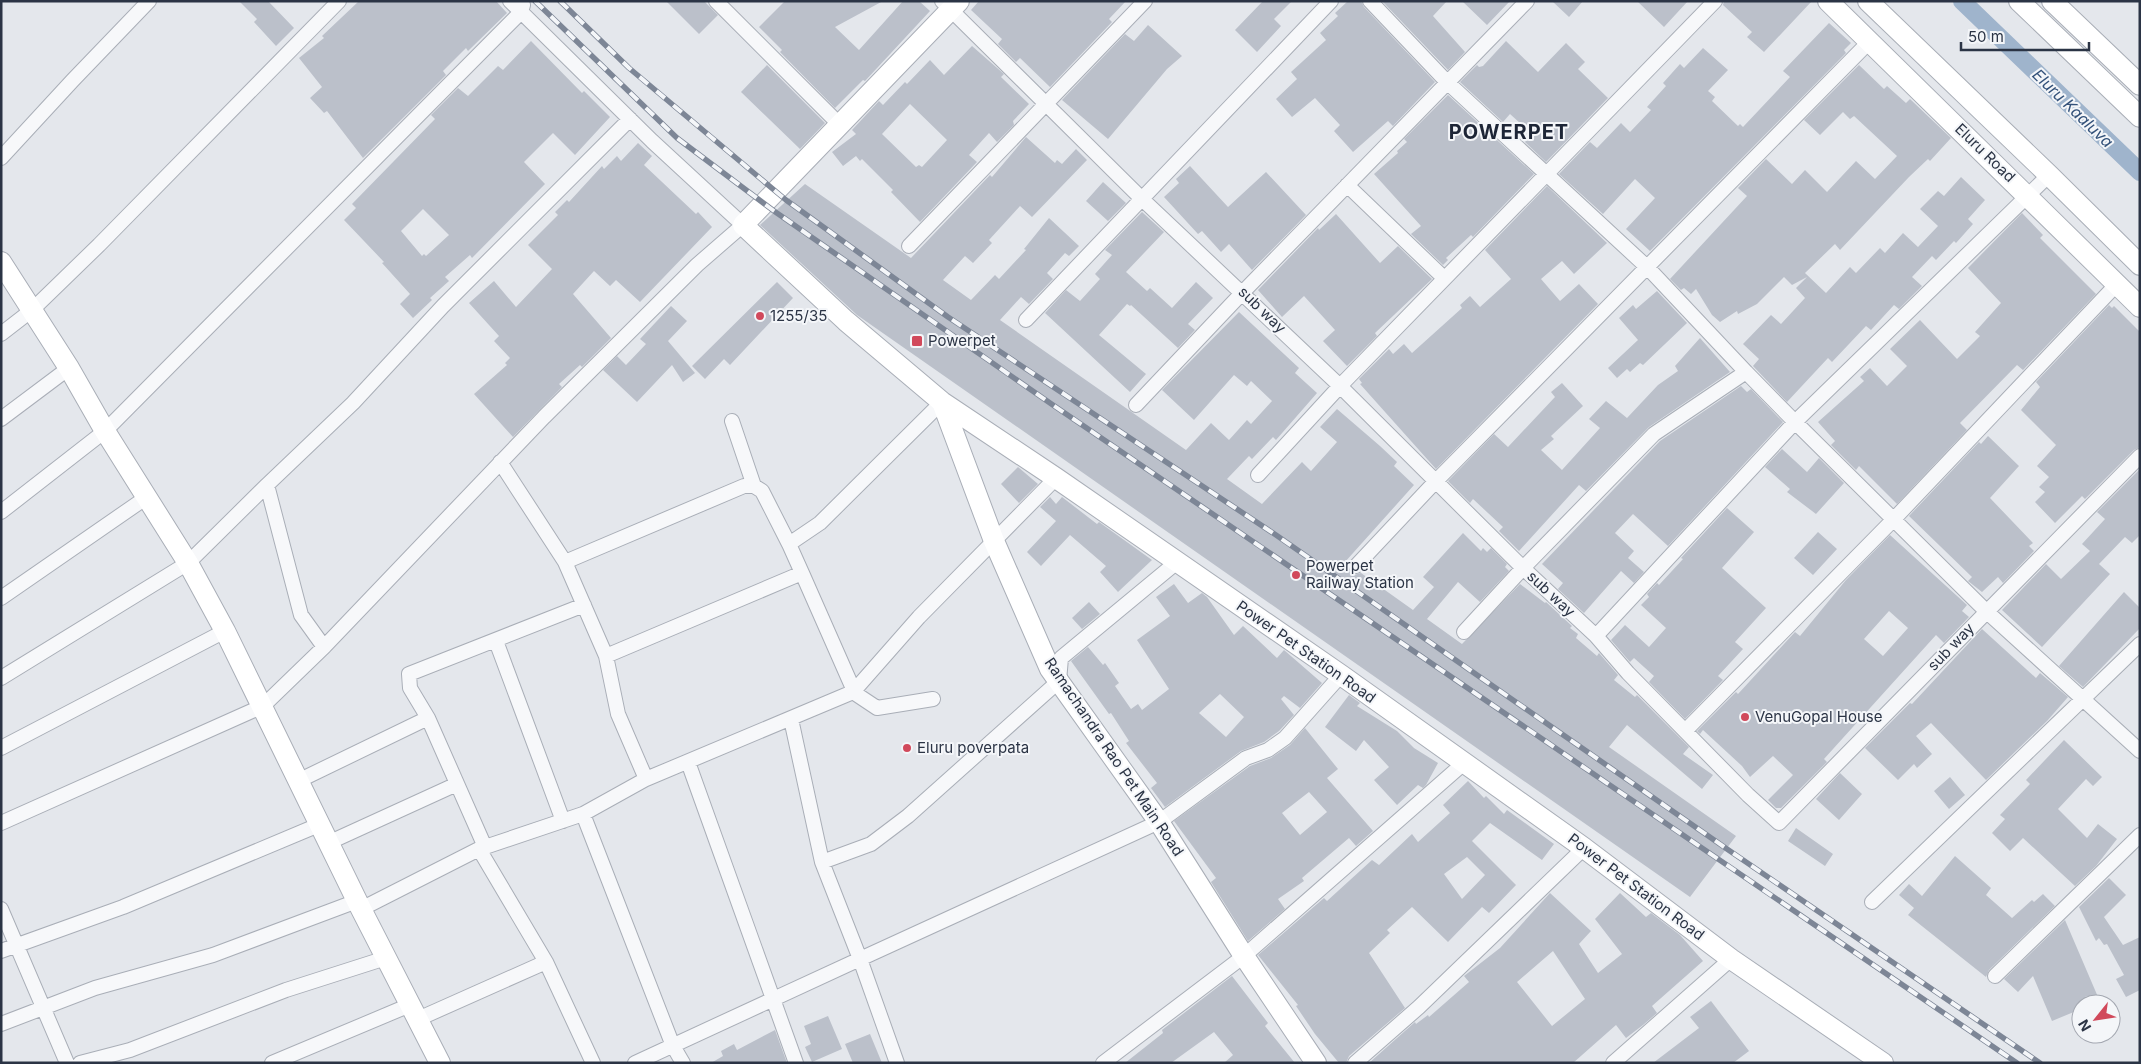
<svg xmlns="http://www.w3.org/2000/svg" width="2141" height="1064" font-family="Inter,sans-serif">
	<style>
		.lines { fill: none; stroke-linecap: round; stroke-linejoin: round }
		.canal { stroke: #9fb4cc; stroke-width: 18 }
		.building { fill: #bbc0ca; fill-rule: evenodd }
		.street-casing { stroke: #a9aeb7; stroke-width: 16 }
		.secondary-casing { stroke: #a9aeb7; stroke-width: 22 }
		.street { stroke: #f7f8fa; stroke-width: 14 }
		.secondary { stroke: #fff; stroke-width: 20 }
		.rail-casing { stroke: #7d8696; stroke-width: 5.5 }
		.rail { stroke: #f4f6f9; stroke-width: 4; stroke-dasharray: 11; stroke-linecap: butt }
		.poi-dot { fill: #d1495b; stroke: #f4f6f9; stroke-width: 2 }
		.labels { text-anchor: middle; stroke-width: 4; stroke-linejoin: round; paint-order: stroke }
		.street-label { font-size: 15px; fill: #2b3445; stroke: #f4f6f9 }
		.poi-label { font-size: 15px; fill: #2b3445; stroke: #f4f6f9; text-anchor: start }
		.water-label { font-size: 16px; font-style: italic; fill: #34527a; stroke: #f4f6f9 }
		.district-label { font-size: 20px; font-weight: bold; letter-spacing: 1px; fill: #1d2536; stroke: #f4f6f9 }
	</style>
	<rect width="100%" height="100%" fill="#e4e7ec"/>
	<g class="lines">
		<path class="canal" d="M1962 1 2140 172"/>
	</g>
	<path class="building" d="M239 1H268L294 28 276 46 254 22 257 19Z
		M359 1H496L507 13 468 51 466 48 443 71 446 75 363 158 327 111 324 113 310 98 322 87 299 58 324 38 322 36Z
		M666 1H704L718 15 699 34Z
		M785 1H883L835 27 859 50 903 1H919L930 11 865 81 863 80 835 108 780 52 782 50 759 27Z
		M979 1H1126L1109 19 1112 22 1050 87 1020 58 1016 62 998 44 1002 39 971 10Z
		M1263 1H1292L1274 19 1281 26 1257 52 1235 30Z
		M1348 1H1361L1364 7 1435 82 1393 126 1388 121 1353 152 1334 131 1340 125 1315 98 1292 117 1276 99 1297 79 1291 72 1326 40 1320 33 1338 16 1335 13Z
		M1382 1H1447L1433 16 1465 52 1448 70Z
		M1462 1H1510L1487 25Z
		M1552 1H1583L1569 17Z
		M1637 1H1688L1664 27Z
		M1724 1H1812L1764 52 1747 37 1752 32 1723 5Z
		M1829 23 1851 43 1844 50 1846 53 1650 251 1626 229 1655 198 1635 179 1603 214 1559 174 1590 142 1597 148 1621 123 1630 132 1651 110 1647 107 1666 86 1663 83 1680 64 1684 68 1703 48 1728 70 1708 91 1715 97 1712 101 1738 126 1740 124 1743 127 1790 77 1783 71Z
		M1148 25 1182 56 1167 69 1108 139 1062 100 1125 34 1134 41Z
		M531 41 582 93 584 91 610 117 575 155 553 133 524 162 545 184 472 258 470 255 445 277 449 281 430 298 432 300 413 318 400 304 410 294 382 263 384 262 344 220 356 208 352 204 435 119 431 115 458 88 468 96 498 66 503 70ZM423 209 449 235 426 256 424 254 422 256 401 231Z
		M1506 41 1538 72 1566 43 1585 62 1578 69 1608 98 1546 162 1525 142 1532 134 1510 114 1503 122 1460 82 1477 65 1479 67 1483 66Z
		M972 46 1004 74 1001 77 1029 104 1013 121 1014 125 997 142 989 133 969 155 977 162 920 222 891 192 893 190 862 159 860 161 856 156 843 166 832 152 856 134 852 130 879 101 883 105 905 82 907 84 930 60 944 75ZM910 104 947 140 922 167 919 165 916 167 882 134Z
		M767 65 825 123 800 149 741 92Z
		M1859 65 1884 89 1887 86 1906 103 1910 99 1951 138 1930 161 1928 159 1909 177 1840 250 1835 244 1805 273 1826 293 1850 267 1856 273 1880 248 1885 253 1903 233 1918 247 1938 226 1920 209 1938 191 1944 196 1961 177 1985 200 1968 219 1973 224 1956 243 1954 241 1936 260 1932 256 1912 277 1922 286 1899 309 1894 305 1871 330 1866 326 1832 362 1828 358 1787 402 1753 366 1759 359 1743 344 1771 315 1781 324 1805 298 1796 288 1807 277 1792 285 1784 277 1757 304 1738 314 1737 311 1720 322 1712 315 1696 289 1691 294 1684 288 1681 290 1670 279 1747 196 1738 188 1766 159 1792 184 1805 170 1827 192 1856 161 1875 179 1897 156 1854 116 1850 119 1843 112 1820 135 1804 120Z
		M1448 95 1534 174 1473 237 1471 235 1446 258 1448 260 1443 265 1411 234 1421 226 1374 174 1398 153 1397 151 1407 142 1404 139Z
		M1026 137 1055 163 1057 160 1062 164 1076 149 1087 160 1032 217 1020 206 989 240 992 243 973 263 965 256 943 280 971 300 995 275 999 279 1026 250 1024 249 1049 218 1079 246 1069 256 1065 253 1047 273 1053 279 1029 304 1021 297 1000 320 1186 450 1211 423 1229 440 1247 420 1251 424 1272 401 1251 381 1247 386 1234 375 1194 420 1162 390 1239 312 1299 368 1295 373 1317 393 1276 440 1273 437 1252 459 1249 456 1227 479 1262 504 1302 462 1311 471 1337 442 1320 427 1337 409 1380 446 1397 462 1394 466 1414 485 1345 562 1350 572 1354 575 1361 573 1413 610 1434 587 1423 577 1463 533 1481 551 1483 548 1487 552 1491 548 1507 564 1505 567 1509 571 1480 602 1458 582 1427 619 1462 644 1520 584 1545 603 1546 602 1572 626 1570 628 1578 634 1576 638 1597 656 1599 653 1618 675 1614 680 1635 697 1637 695 1689 747 1683 754 1713 775 1702 789 1627 725 1609 747 1736 836 1690 897 857 315 760 225 805 184 911 258 990 175 992 177Z
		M638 143 652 156 644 165 696 214 698 212 712 227 640 302 616 280 610 286 594 271 573 294 611 338 582 367 580 365 559 384 562 387 513 437 474 394 507 365 505 363 510 358 494 341 499 336 469 303 494 281 516 307 552 269 528 245 558 215 555 212 567 200 569 202 602 166 604 169 617 156 621 161Z
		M1190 166 1228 207 1266 172 1306 215 1252 270 1229 244 1221 252 1202 231 1198 234 1164 197 1179 183 1176 179Z
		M1103 182 1126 203 1108 221 1086 201Z
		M1547 186 1607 243 1574 274 1562 261 1541 279 1560 301 1579 284 1598 304 1436 469 1360 384 1362 383 1359 379 1389 349 1393 354 1404 344 1412 353 1462 308 1460 305 1470 296 1480 307 1511 279 1485 250Z
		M1142 212 1164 232 1126 272 1147 291 1150 288 1172 308 1196 282 1213 298 1188 324 1195 330 1178 348 1131 305 1130 306 1127 304 1099 335 1146 374 1130 392 1045 313 1066 290 1080 301 1100 279 1095 274 1112 255 1105 250Z
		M2022 213 2043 235 2040 238 2096 294 2023 370 2017 365 1960 423 1967 430 1897 504 1859 466 1856 470 1831 445 1835 441 1818 422 1864 381 1860 377 1870 368 1887 386 1907 366 1890 349 1920 320 1957 359 1980 336 1975 332 2001 303 1968 268Z
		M1336 214 1380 263 1398 246 1432 279 1375 333 1377 336 1347 366 1323 341 1335 330 1304 296 1282 317 1258 290 1318 228 1319 230Z
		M777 282 793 298 730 365 724 359 705 379 692 366Z
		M1657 291 1687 323 1643 365 1640 363 1630 372 1627 369 1617 378 1608 368 1638 340 1619 318 1633 305 1636 309Z
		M2109 305 2112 308 2114 306 2140 332V447L2134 450 2085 499 2082 496 2055 523 2035 502 2045 492 2039 487 2049 477 2037 466 2056 445 2021 410 2040 387 2036 382Z
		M671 306 687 321 668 341 695 373 683 382 672 365 637 402 603 370 617 356 626 365 646 344 640 339Z
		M1700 338 1730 372 1649 427 1586 491 1579 485 1519 551 1499 531 1503 527 1473 499 1470 503 1448 481 1494 434 1508 447 1555 397 1551 392 1562 383 1583 406 1551 436 1554 439 1541 450 1562 470 1600 428 1589 419 1606 401 1627 418 1658 385 1678 371 1675 366Z
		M1741 386 1747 392 1751 389 1783 422 1668 546 1633 514 1615 533 1634 551 1628 558 1644 572 1634 583 1621 571 1584 613 1558 589 1563 583 1542 564 1660 441Z
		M1988 436 2019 466 1990 498 2033 543 2029 546 2034 551 2003 583 1998 577 1982 592 1968 581 1972 577 1909 516 1979 442 1981 444Z
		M1782 449 1807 472 1819 458 1844 483 1816 514 1787 492 1790 489 1765 467Z
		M1018 467 1038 484 1019 503 1001 484Z
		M2140 469V535L2132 543 2125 537 2099 564 2110 574 2042 647 2002 610 2046 564 2061 579 2090 551 2082 544 2105 519 2097 512Z
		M1050 497 1056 504 1062 497 1097 524 1099 522 1152 560 1118 592 1100 572 1106 566 1070 535 1041 566 1027 552 1056 521 1040 507Z
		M1727 508 1754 532 1722 568 1766 608 1735 642 1743 649 1718 676 1723 680 1685 719 1649 682 1654 676 1634 658 1630 662 1611 640 1625 625 1649 647 1666 628 1641 605 1649 597 1647 594 1657 583 1659 585 1683 559 1681 558Z
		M1818 532 1837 549 1813 575 1794 558Z
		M1890 535 1967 605 1962 611 1969 617 1944 643 1936 635 1824 759 1827 762 1781 808H1776L1768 800 1793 775 1773 756 1750 777 1742 766 1703 730 1700 734 1697 731 1736 692 1738 694 1795 632 1800 636 1846 580ZM1889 611 1908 628 1883 656 1864 639Z
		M1174 584 1188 603 1202 593 1207 597 1234 635 1243 626 1277 658 1284 650 1322 683 1300 708 1284 696 1281 699 1294 715 1279 731 1264 742 1241 751 1165 807 1151 788 1157 783 1126 743 1129 741 1111 713 1109 714 1071 661 1088 647 1103 665 1105 663 1119 683 1115 686 1131 709 1138 704 1142 710 1169 689 1137 640 1170 616 1156 597ZM1220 694 1244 717 1226 737 1199 713Z
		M2124 592 2140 608V628L2083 687 2059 666Z
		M1089 602 1100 614 1082 629 1072 618Z
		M1982 629 2036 678 2040 673 2068 697 2047 721 1986 780 1931 723 1916 736 1932 754 1917 768 1914 764 1898 780 1865 748 1910 703 1912 704Z
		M1349 695 1360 703 1357 706 1397 731 1414 748 1438 763 1426 785 1423 788 1418 785 1397 805 1374 780 1389 767 1364 740 1356 751 1325 727Z
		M1305 728 1338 769 1327 778 1373 831 1356 846 1349 838 1302 878 1304 881 1278 899 1285 909 1248 941 1211 882 1216 878 1174 821 1250 766 1271 758 1290 745ZM1309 792 1327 812 1300 835 1282 813Z
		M2064 740 2102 777 2093 786 2086 779 2058 809 2087 838 2098 824 2117 839 2096 866 2075 886 2023 838 2010 851 1992 833 2005 819 2000 815 2030 784 2026 780Z
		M1840 773 1862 794 1839 820 1816 799Z
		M1950 777 1965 795 1949 809 1934 791Z
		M1468 781 1484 798 1486 796 1504 814 1507 810 1554 844 1542 860 1490 823 1472 841 1516 885 1489 913 1482 907 1448 942 1412 907 1387 930 1390 933 1369 953 1405 1008 1349 1056 1346 1063H1339L1315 1034 1296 1006 1298 1005 1258 955 1324 898 1327 901 1372 860 1379 865 1412 834 1418 842 1450 813 1443 805ZM1467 857 1485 875 1462 899 1444 874Z
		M1796 828 1833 854 1825 866 1788 841Z
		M1955 856 1991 888 1986 895 2012 918 2032 900 2034 902 2043 894 2055 906 1989 970 1986 977 1908 915 1914 908 1899 895 1909 884 1922 896Z
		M2109 878 2126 895 2104 917 2123 945 2140 937V990L2126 997 2116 979 2124 975 2107 944 2104 945 2099 938 2096 941 2079 907Z
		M1550 893 1591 931 1579 944 1598 973 1622 954 1595 919 1620 893 1646 917 1651 913 1680 935 1703 961 1652 1006 1657 1013 1643 1025 1626 1038 1616 1025 1573 1063H1369L1415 1022 1416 1024 1428 1015 1429 1017 1469 982 1464 976 1500 948ZM1553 951 1585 999 1552 1026 1517 982Z
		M2065 920 2101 1004H2081V1009L2052 1021 2033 976 2018 992 2004 979Z
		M1232 976 1268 1023 1265 1026 1295 1063H1224L1233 1055 1214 1032 1171 1063H1125L1163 1033 1162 1030Z
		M1711 1001 1749 1051 1733 1063H1653L1699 1028 1690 1017Z
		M828 1016 842 1049 812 1062 805 1047 811 1044 804 1026Z
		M775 1030 787 1063H711L723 1056 721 1051 734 1044 737 1050Z
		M870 1034 882 1063H853L845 1044Z"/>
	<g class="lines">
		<defs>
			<path id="street" d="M716 1 839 124
				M942 1 1141 198 1340 386 1523 568 1596 636 1628 673 1748 795 1779 823 2140 456
				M1370 1 1447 82 1648 268 1746 372
				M1 158 73 80 149 1
				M1347 185 1444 278
				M909 246 1145 1
				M1026 320 1331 1
				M1 334 32 310 99 245 339 1
				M1136 405 1243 292 1527 1
				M1 419 69 368
				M732 421 754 486
				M500 462 565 562
				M1258 475 1340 386 1715 1
				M1 512 105 431 521 12 523 5
				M1356 566 1435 482 1869 42
				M802 573 854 691
				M1 598 147 497
				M1464 632 1523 568 1654 434 1746 372 1795 422 2049 175
				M1596 636 1795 422 1986 611 2140 751
				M496 641 563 821
				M324 647 301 615 267 485 353 403 443 306 630 119
				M606 656 565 562 744 486H754L762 491 789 544
				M1 678 188 563 267 485
				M853 692 877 708 933 699
				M791 719 822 862
				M1686 730 1894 519 2117 284
				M1 748 225 631
				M688 762 796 1063
				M646 779 853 692 919 617 1056 478
				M300 780 428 718
				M583 814 673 1046 683 1063
				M1 823 263 706 324 647 544 417 697 265 743 225 652 141 510 1
				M330 842 457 784
				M485 847 428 718 410 688 409 674 584 605
				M1872 902 2140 644
				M1 909 67 1063
				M361 909 479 849 583 814 646 779 618 714 606 656 802 573 789 544 820 523 942 402
				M1 951 123 907 321 824
				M546 962 593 1063
				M1995 976 2140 835
				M418 1019 546 962 479 849
				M1 1024 95 988 213 955 357 901
				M80 1063 130 1050 286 990 386 958
				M272 1063 410 1005
				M635 1063 860 959 822 862 871 844 908 816 1059 681 1061 658 1177 562
				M897 1063 860 959 1159 822 1246 758 1268 750 1285 738 1341 675
				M1103 1063 1244 956 1464 763
				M1355 1063 1419 1007 1584 848
				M1613 1063 1731 959"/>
			<path id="secondary" d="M959 1 743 225 846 321 942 402 1056 478 1341 675 1584 848 1731 959 1883 1063
				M1828 1 2140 307
				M1868 1 2049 175 2140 265
				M2019 1 2140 117
				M2052 1 2140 85
				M1 262 69 368 105 431 188 563 225 631 361 909 440 1063
				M942 402 994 541 1050 669 1159 822 1244 956 1316 1063"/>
		</defs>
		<use href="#street" class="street-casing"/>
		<use href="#secondary" class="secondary-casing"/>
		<use href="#street" class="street"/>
		<use href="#secondary" class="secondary"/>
		<defs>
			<path id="rail" d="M535 1 677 138 774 211 1050 403 2017 1063
				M560 1 629 68 786 200 948 317 1276 535 1727 849 2040 1063"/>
		</defs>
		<use href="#rail" class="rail-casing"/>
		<use href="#rail" class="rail"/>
	</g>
	<g class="poi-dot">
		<circle cx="760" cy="316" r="5"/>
		<rect x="911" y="335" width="12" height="12" rx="2.5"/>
		<circle cx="1296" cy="575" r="5"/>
		<circle cx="1745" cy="717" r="5"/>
		<circle cx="907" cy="748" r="5"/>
	</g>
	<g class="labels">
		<g class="street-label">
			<text transform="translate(1985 153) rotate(44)" y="5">Eluru Road</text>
			<text transform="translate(1262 310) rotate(44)" y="5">sub way</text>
			<text transform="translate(1551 594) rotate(43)" y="5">sub way</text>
			<text transform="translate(1951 647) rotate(-46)" y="5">sub way</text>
			<text transform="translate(1306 652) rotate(35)" y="5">Power Pet Station Road</text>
			<text transform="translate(1114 757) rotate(56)" y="5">Ramachandra Rao Pet Main Road</text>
			<text transform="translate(1636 887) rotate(37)" y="5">Power Pet Station Road</text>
		</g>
		<g class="poi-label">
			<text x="770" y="321">1255/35</text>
			<text x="928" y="346">Powerpet</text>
			<text x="1306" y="571">Powerpet<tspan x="1306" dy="17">Railway Station</tspan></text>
			<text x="1755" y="722">VenuGopal House</text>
			<text x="917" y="753">Eluru poverpata</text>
		</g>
		<g class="water-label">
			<text transform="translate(2073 108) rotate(44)" y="6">Eluru Kaaluva</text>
		</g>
		<g class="district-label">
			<text x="1509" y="139">POWERPET</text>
		</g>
	</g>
	<rect width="2141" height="1064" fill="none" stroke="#2b3445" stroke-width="5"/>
	<g transform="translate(2096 1019) rotate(240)"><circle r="24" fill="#f4f6f9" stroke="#a4a8b1"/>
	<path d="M0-4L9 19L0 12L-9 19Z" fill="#d1495b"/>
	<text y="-8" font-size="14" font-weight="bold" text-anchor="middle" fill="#2b3445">N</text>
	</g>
	<path d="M1961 42v8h128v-8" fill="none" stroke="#2b3445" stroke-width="2.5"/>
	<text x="1968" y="42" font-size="15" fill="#2b3445" stroke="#f4f6f9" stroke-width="4" paint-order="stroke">50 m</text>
</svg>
